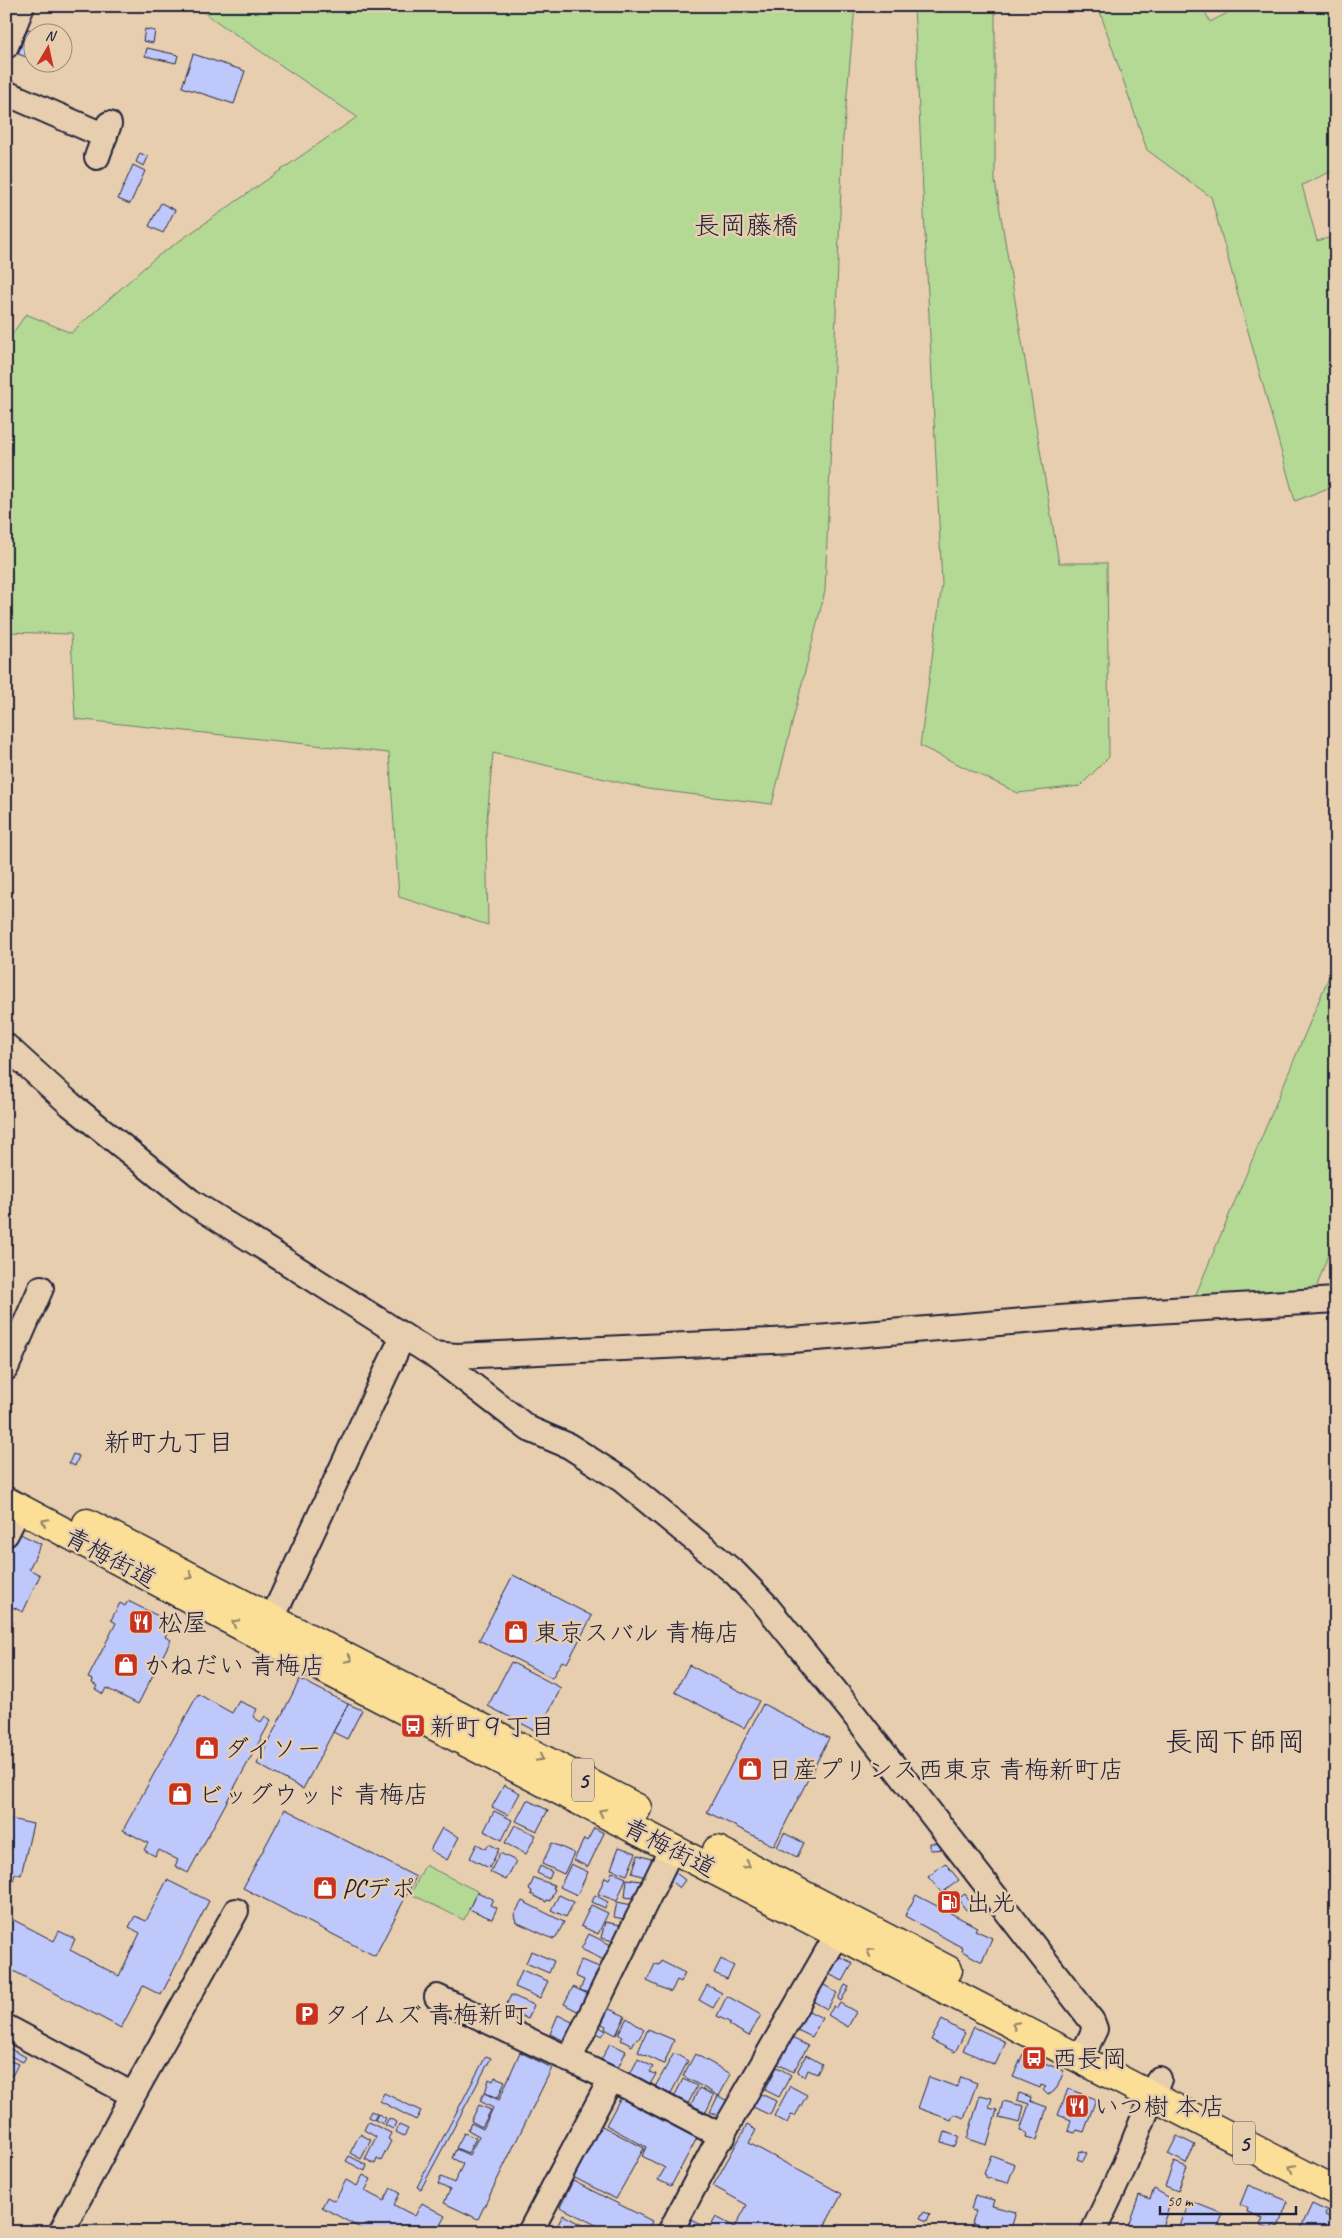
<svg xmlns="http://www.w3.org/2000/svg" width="1342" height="2238" font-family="Caveat,'Klee One',sans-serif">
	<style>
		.green { fill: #b4d994; stroke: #6b7e68 }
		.building { fill: #bfc8fa; stroke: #22223b }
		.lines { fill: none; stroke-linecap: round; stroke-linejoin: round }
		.minor-casing { stroke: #22223b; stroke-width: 28 }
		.major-casing { stroke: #22223b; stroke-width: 31 }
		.minor { stroke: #e7ceaf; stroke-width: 24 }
		.major { stroke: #fbdf96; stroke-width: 28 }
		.oneway { stroke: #8e8068 }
		.labels { text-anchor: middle; stroke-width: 5; stroke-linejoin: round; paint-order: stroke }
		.shield { fill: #e7ceaf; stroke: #5d565e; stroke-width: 1 }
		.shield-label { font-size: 24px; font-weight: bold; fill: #22223b }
		.street-label { font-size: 25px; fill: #22223b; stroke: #e7ceaf }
		.poi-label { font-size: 25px; fill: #22223b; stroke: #e7ceaf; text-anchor: start }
		.neighbourhood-label { font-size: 26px; fill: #22223b; stroke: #e7ceaf }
		.quarter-label { font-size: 28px; fill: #22223b; stroke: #e7ceaf }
	</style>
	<rect width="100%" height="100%" fill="#e7ceaf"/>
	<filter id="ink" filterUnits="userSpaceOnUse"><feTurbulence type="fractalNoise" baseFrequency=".02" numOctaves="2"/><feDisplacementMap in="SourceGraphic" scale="10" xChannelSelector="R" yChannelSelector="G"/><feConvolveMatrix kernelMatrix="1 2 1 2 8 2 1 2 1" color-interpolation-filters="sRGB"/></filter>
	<g filter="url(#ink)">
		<path class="green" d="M194 6H855L843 138 825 591 772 804 648 789 493 753 486 830 488 925 399 897 389 753 75 719 71 634 6 632V343L26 314 71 333 155 258 357 117Z
			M914 6H995V181L1059 563H1107L1109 757 1080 786 1018 793 920 746 942 584Z
			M1098 6H1202L1210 22 1241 6H1336V169L1302 185 1317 241 1336 236V485L1295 501 1211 197 1147 150Z
			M1336 965V1232L1312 1300 1191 1306 1333 967Z
			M425 1865 477 1891 464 1920 411 1894Z"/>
		<path class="building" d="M28 29 37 32H32V59L18 54Z
			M145 29 155 31 153 43 143 41Z
			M147 48 178 55 176 63 145 56Z
			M193 54 245 71 234 104 182 87Z
			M140 153 148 157 144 166 136 162Z
			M133 165 145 171 130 204 118 199Z
			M161 203 175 210 163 233 149 226Z
			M73 1454 79 1456 75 1466 69 1463Z
			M16 1532 41 1544 29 1569 40 1575 23 1612 6 1604V1553Z
			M513 1575 592 1616 567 1663 562 1661 552 1678 479 1640Z
			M128 1601 172 1623 165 1637 171 1640 138 1704 106 1688 103 1694 95 1689 97 1686 92 1683 93 1680 88 1678 116 1623 111 1620 120 1603 125 1606Z
			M6 1619 13 1622 6 1635Z
			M511 1662 561 1688 538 1732 488 1706Z
			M689 1665 759 1701 744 1728 675 1692Z
			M300 1679 348 1704 303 1789 257 1764Z
			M198 1694 232 1713 239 1701 257 1709 253 1717 261 1722 265 1716 271 1720 188 1873 175 1866 178 1860 159 1850 155 1856 144 1850 148 1843 123 1830Z
			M348 1704 362 1710 347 1739 333 1732Z
			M763 1704 829 1738 774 1846 707 1812Z
			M504 1785 520 1793 508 1815 492 1807Z
			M527 1800 548 1810 537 1831 516 1821Z
			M285 1809 416 1877 375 1956 243 1888Z
			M494 1811 512 1820 502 1840 484 1831Z
			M6 1818 33 1824 21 1875 15 1873 12 1886 6 1885Z
			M515 1825 536 1835 526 1854 505 1843Z
			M442 1828 459 1837 447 1860 430 1850Z
			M594 1828 604 1833 588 1867 574 1860 584 1839 587 1841Z
			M784 1833 804 1843 797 1857 777 1847Z
			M552 1843 574 1853 564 1874 542 1864Z
			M930 1843H943L949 1849 930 1850Z
			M477 1844 486 1849 489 1844 499 1849 489 1868 470 1858Z
			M619 1847 636 1853 627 1875 611 1869Z
			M500 1853 516 1861 506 1880 490 1872Z
			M638 1855 654 1860 648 1878 632 1873Z
			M945 1863 959 1880 942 1893 928 1877Z
			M571 1864 588 1872 577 1895 560 1887Z
			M540 1866 552 1872 549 1879 537 1873Z
			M672 1870 685 1880 679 1888 666 1877Z
			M612 1872 626 1878 617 1901 598 1894 605 1877 609 1879Z
			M534 1878 554 1885 553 1888 555 1889 550 1901 547 1900 546 1902 531 1894 532 1891 529 1889Z
			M627 1879 641 1881 638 1899 625 1897Z
			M167 1880 209 1901 161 1995 143 1986 121 2028 6 1967V1916L54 1941 59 1931 75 1939 70 1950 119 1976 140 1933 129 1927 135 1916 146 1921Z
			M477 1892 493 1899 490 1905 497 1908 492 1919 469 1909Z
			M965 1894 973 1905 966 1910 958 1899Z
			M559 1895 574 1902 566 1917 551 1910Z
			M595 1895 608 1902 605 1908 592 1902Z
			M916 1895 977 1927 975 1930 992 1938 982 1962 962 1951 963 1948 905 1916Z
			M522 1901 564 1922 556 1938 553 1939 516 1922 514 1915Z
			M617 1902 632 1905 629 1920 614 1917Z
			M591 1905 608 1913 598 1934 581 1926Z
			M605 1922 621 1925 618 1942 601 1938Z
			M589 1934 613 1946 606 1961 581 1949Z
			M531 1951 554 1961 549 1973 526 1963Z
			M838 1956 853 1963 843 1981 824 1972Z
			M721 1959 734 1966 727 1979 714 1973Z
			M581 1960 602 1968 591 1994 580 1990 584 1980 575 1976Z
			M661 1961 685 1973 681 1982 677 1980 671 1992 647 1981 655 1964 659 1965Z
			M522 1970 548 1981 540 1998 515 1987Z
			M821 1983 837 1993 827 2009 811 2000Z
			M707 1985 722 1993 713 2008 699 2000Z
			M845 1985 849 1987 841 2001 838 1999Z
			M573 1987 590 1995 581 2013 564 2004Z
			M511 1995 534 2005 528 2019 505 2008Z
			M727 1996 761 2015 749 2036 729 2025 731 2023 717 2016Z
			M840 2003 856 2012 848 2027 828 2015 834 2006 837 2008Z
			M607 2008 625 2016 616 2035 605 2029 606 2026 598 2022Z
			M805 2009 822 2018 812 2037 795 2029Z
			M558 2015 576 2024 567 2042 550 2034Z
			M627 2018 644 2030 638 2040 636 2039 632 2046 621 2040 623 2037 618 2034Z
			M942 2020 965 2033 955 2052 931 2040Z
			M598 2026 606 2031 602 2036 594 2031Z
			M974 2027 1006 2042 995 2065 963 2050Z
			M648 2029 674 2040 664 2064 638 2052Z
			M792 2038 808 2046 793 2072 778 2064Z
			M610 2043 626 2051 618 2068 601 2060Z
			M6 2047 26 2057 23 2062 6 2054Z
			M520 2052 552 2068 478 2219 444 2203 450 2190 438 2184 441 2177 454 2183 463 2164 452 2158 456 2149 469 2155 479 2136 468 2130 471 2123 483 2129 493 2108 480 2101 484 2093 499 2100Z
			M674 2053 688 2061 670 2095 655 2087Z
			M695 2054 731 2074 719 2096 683 2076Z
			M1023 2054 1064 2071 1057 2088 1048 2095 1043 2090 1046 2087 1041 2085 1040 2088 1013 2077Z
			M806 2055 822 2064 817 2074 808 2070 805 2077 797 2072Z
			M486 2056 491 2058 421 2189 417 2187Z
			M6 2059 18 2064 12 2076 6 2073Z
			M638 2059 653 2067 650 2072 656 2074 649 2086 629 2076Z
			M777 2067 791 2075 779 2097 765 2090Z
			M495 2077 505 2081 498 2098 485 2093 489 2079 493 2081Z
			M929 2077 957 2087 961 2077 977 2083 964 2118 954 2114 951 2120 918 2108Z
			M683 2079 697 2086 688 2104 674 2097Z
			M790 2086 807 2095 795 2116 791 2115 787 2123 774 2116Z
			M699 2088 714 2095 706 2112 691 2105Z
			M1068 2089 1096 2099 1084 2132 1077 2130 1075 2133 1068 2131 1071 2120 1058 2115Z
			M384 2093 421 2111 416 2120 380 2101Z
			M759 2093 776 2101 770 2115 753 2107Z
			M1019 2093 1031 2097 1030 2101 1047 2107 1037 2140 1026 2137 1027 2133 1020 2131 1029 2104 1017 2100Z
			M980 2095 992 2098 989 2108 997 2110 987 2145 967 2139Z
			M718 2096 732 2103 724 2119 710 2112Z
			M621 2097 697 2138 671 2186 658 2180 665 2168 642 2156 646 2147 606 2125Z
			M1003 2101 1024 2106 1020 2123 999 2118Z
			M479 2105 491 2110 482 2127 471 2121Z
			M371 2111 377 2114 374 2120 368 2117Z
			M378 2114 386 2118 383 2124 375 2120Z
			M389 2118 396 2122 393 2129 385 2125Z
			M368 2122 391 2133 388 2139 391 2141 381 2161 377 2159 375 2164 365 2159 376 2137 364 2130Z
			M399 2125 408 2129 404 2136 396 2132Z
			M600 2125 644 2148 616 2199 573 2177Z
			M747 2125 756 2130 749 2143 842 2194 821 2232H685L692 2220 709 2229 716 2217 735 2227 747 2205 713 2186Z
			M945 2132 959 2137 955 2147 942 2142Z
			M464 2133 476 2138 468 2153 456 2148Z
			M360 2134 371 2140 361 2159 350 2153Z
			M1177 2136 1195 2145 1186 2163 1168 2154Z
			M1080 2151 1087 2153 1083 2161 1077 2159Z
			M991 2155 1015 2164 1008 2183 985 2177 986 2175 984 2174Z
			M349 2156 367 2165 365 2171 346 2161Z
			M1174 2162 1187 2167 1178 2191 1165 2186Z
			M363 2175 371 2179 365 2191 384 2201 391 2188 400 2193 394 2205 415 2216 422 2203 445 2216 439 2227 447 2232H367L322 2207 327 2197 335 2201 346 2180 357 2186Z
			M573 2181 652 2221 647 2232H610L560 2207Z
			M1248 2185 1288 2201 1278 2227 1273 2225 1271 2230 1260 2225 1263 2218 1247 2212 1248 2208 1240 2205Z
			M1154 2189 1172 2199 1160 2232H1141L1128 2226 1139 2195 1150 2199Z
			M975 2195 994 2200 992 2206 1016 2212 1010 2232H988L989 2228 972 2223 976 2211 971 2210Z
			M1190 2201 1223 2214 1216 2232H1188L1179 2228Z
			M1312 2204 1327 2211 1325 2215 1336 2220V2232H1299Z
			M923 2212 930 2214 927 2221 920 2218Z
			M563 2215 595 2232H554Z"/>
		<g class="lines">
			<defs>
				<path id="minor" d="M6 46 22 6
					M6 93 105 136
					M97 157 109 124
					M6 1046 70 1104 190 1201 432 1354 529 1429 569 1446 622 1480 735 1573 764 1603 849 1708 1092 2021 1095 2029 1081 2058
					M432 1354 457 1356 792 1340 1122 1313 1336 1300
					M6 1368 41 1288
					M6 1534 19 1508
					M264 1636 403 1336
					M437 1997 630 2088 723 2137
					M6 2027 133 2095
					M569 2060 672 1848
					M61 2232 133 2095 236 1911
					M530 2232 610 2081
					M670 2232 712 2152 837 1935
					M1093 2232 1123 2169 1159 2079"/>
				<path id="major" d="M6 1501 264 1638 1336 2191
					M87 1523 637 1808
					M717 1850 948 1970"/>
			</defs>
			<use href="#minor" class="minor-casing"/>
			<use href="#major" class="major-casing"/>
			<use href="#minor" class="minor"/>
			<use href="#major" class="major"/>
		</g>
		<defs><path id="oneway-chevron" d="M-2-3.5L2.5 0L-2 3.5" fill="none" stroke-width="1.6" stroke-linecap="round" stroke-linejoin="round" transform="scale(1.25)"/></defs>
		<g class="oneway">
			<use href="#oneway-chevron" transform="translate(45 1522) rotate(-152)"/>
			<use href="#oneway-chevron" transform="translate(190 1576) rotate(27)"/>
			<use href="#oneway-chevron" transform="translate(235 1623) rotate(-152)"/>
			<use href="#oneway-chevron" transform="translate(349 1659) rotate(27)"/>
			<use href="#oneway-chevron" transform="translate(540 1758) rotate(27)"/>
			<use href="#oneway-chevron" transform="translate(602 1812) rotate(-153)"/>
			<use href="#oneway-chevron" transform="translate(747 1865) rotate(27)"/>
			<use href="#oneway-chevron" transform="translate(870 1952) rotate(-153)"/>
			<use href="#oneway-chevron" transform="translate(1015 2025) rotate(-153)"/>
			<use href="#oneway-chevron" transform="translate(1292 2168) rotate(-153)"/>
		</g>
	</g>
	<defs>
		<symbol id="restaurant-square" viewBox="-11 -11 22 22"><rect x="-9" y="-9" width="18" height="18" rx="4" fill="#c8321e" stroke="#e7ceaf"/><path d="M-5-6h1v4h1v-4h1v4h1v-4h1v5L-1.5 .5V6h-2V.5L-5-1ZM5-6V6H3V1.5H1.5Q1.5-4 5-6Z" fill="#fff"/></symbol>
		<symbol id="shop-square" viewBox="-11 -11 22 22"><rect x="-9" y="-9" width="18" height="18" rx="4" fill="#c8321e" stroke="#e7ceaf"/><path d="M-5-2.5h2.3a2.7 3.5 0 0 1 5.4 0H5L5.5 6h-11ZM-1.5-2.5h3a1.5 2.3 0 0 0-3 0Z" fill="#fff"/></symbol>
		<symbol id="bus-square" viewBox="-11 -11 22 22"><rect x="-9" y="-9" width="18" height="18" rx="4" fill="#c8321e" stroke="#e7ceaf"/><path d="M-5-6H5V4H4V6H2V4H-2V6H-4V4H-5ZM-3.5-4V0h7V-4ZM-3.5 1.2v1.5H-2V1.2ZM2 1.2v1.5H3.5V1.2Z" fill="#fff"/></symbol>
		<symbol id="fuel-square" viewBox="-11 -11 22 22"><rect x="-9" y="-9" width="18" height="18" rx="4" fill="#c8321e" stroke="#e7ceaf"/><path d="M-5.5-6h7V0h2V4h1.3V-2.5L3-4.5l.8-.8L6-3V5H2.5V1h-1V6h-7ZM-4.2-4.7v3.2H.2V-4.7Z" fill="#fff"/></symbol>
		<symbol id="parking-square" viewBox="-11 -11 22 22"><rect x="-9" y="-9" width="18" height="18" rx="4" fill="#c8321e" stroke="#e7ceaf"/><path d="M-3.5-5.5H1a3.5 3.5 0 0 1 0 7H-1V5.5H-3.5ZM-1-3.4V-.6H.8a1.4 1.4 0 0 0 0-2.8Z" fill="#fff"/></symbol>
	</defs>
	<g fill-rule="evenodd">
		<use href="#restaurant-square" x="127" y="1608" width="28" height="28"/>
		<use href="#shop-square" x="502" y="1618" width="28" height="28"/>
		<use href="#shop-square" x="112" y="1651" width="28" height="28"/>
		<use href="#bus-square" x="399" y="1712" width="28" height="28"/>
		<use href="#shop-square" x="193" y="1734" width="28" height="28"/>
		<use href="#shop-square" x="736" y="1755" width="28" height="28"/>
		<use href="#shop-square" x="166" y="1780" width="28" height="28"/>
		<use href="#shop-square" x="311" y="1874" width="28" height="28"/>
		<use href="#fuel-square" x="935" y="1888" width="28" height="28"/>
		<use href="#parking-square" x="293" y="2000" width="28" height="28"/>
		<use href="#bus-square" x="1020" y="2044" width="28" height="28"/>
		<use href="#restaurant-square" x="1063" y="2092" width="28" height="28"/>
	</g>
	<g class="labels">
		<g class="shield">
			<rect x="572" y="1758.5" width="22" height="43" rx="4"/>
			<rect x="1233" y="2121.5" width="22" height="43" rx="4"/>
		</g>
		<g class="shield-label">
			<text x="583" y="1788">5</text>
			<text x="1244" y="2151">5</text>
		</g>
		<g class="street-label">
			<text transform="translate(111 1557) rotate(28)" y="9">青梅街道</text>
			<text transform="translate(670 1847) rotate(27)" y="9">青梅街道</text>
		</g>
		<g class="poi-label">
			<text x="158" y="1631">松屋</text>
			<text x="534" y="1641">東京スバル 青梅店</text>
			<text x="144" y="1674">かねだい 青梅店</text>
			<text x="430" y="1735">新町９丁目</text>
			<text x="224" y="1757">ダイソー</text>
			<text x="768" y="1778">日産プリンス西東京 青梅新町店</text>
			<text x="198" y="1803">ビッグウッド 青梅店</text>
			<text x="342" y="1897">PCデポ</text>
			<text x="966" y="1911">出光</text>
			<text x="324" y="2023">タイムズ 青梅新町</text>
			<text x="1052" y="2067">西長岡</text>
			<text x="1094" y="2115">いつ樹 本店</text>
		</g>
		<g class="neighbourhood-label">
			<text x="746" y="234">長岡藤橋</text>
			<text x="169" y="1451">新町九丁目</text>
		</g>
		<g class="quarter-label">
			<text x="1235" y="1751">長岡下師岡</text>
		</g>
	</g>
	<rect width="1342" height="2238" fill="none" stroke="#e7ceaf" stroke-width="25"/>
	<rect x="12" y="12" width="1317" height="2213" fill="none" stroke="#22223b" stroke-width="2" filter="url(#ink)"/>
	<g transform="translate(48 48) rotate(9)"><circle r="24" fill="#e7ceaf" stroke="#988981"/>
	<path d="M0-4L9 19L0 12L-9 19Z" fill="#c8321e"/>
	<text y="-8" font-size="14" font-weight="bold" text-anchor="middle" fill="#22223b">N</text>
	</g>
	<path d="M1160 2206v8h136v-8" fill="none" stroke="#22223b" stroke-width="2.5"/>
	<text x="1167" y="2206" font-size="15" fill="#22223b" stroke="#e7ceaf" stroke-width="4" paint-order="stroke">50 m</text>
</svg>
